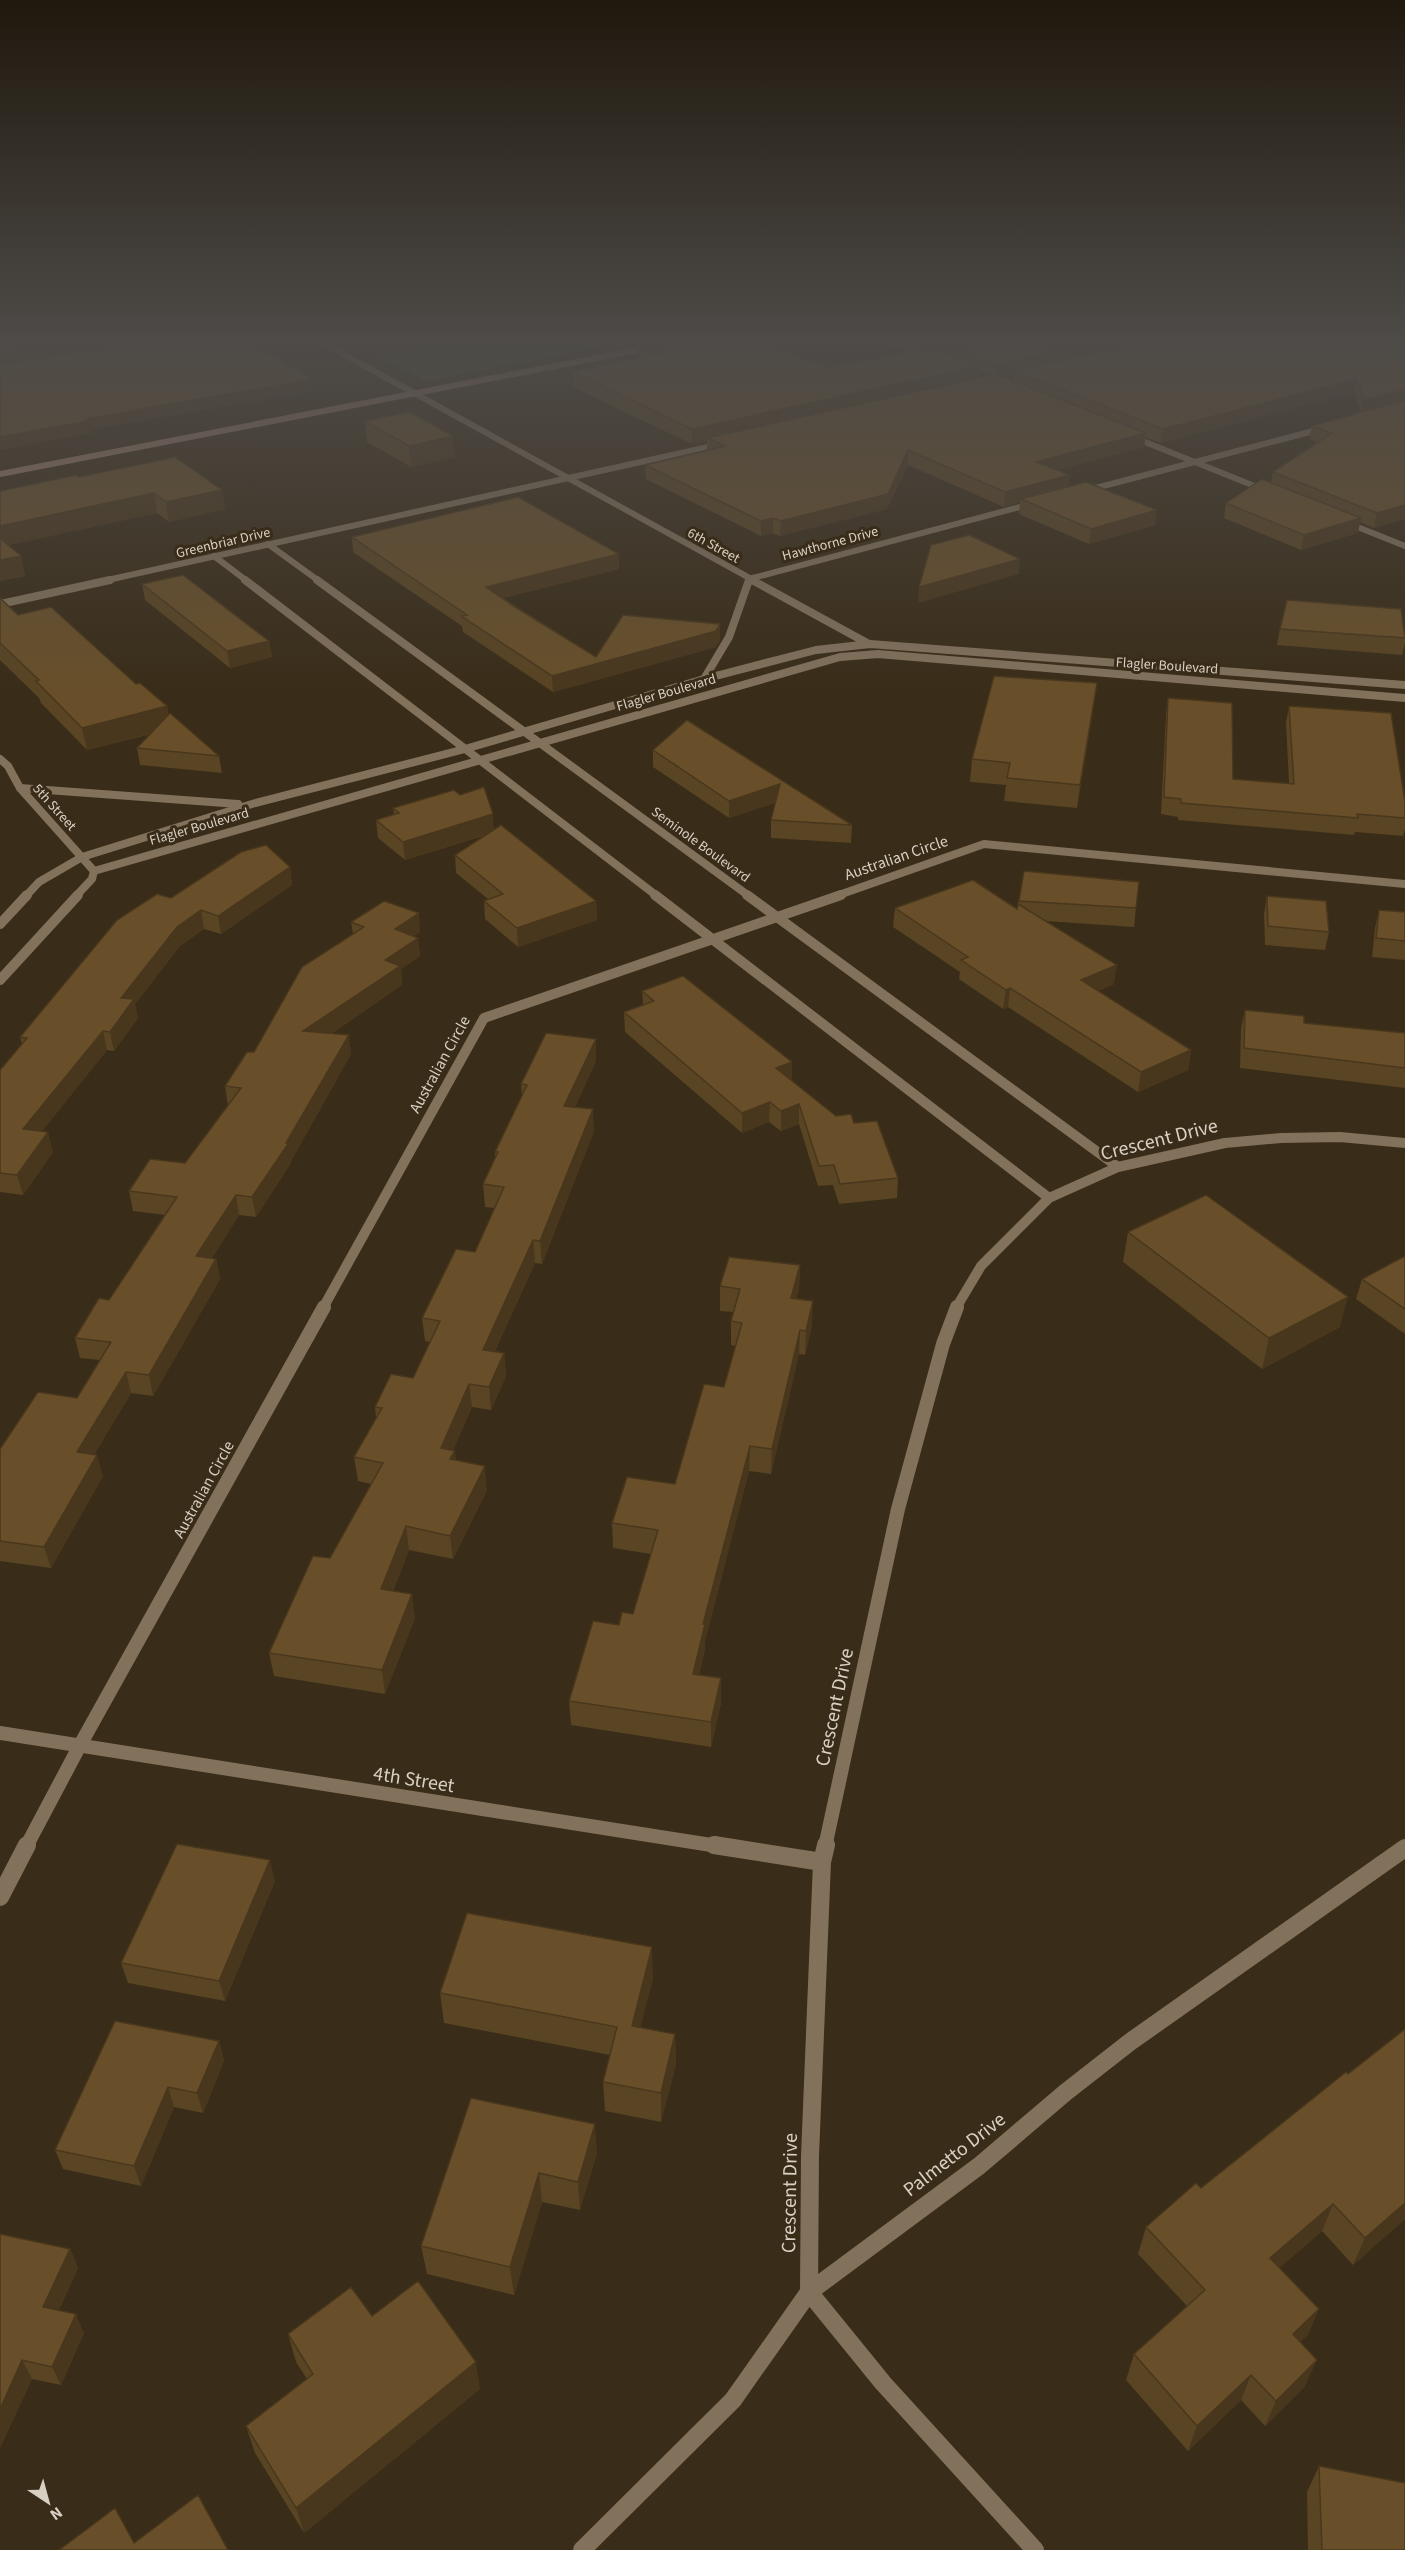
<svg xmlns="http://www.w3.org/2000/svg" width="1405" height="2550" font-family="'Source Sans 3',sans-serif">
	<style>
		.green { fill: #3e502d }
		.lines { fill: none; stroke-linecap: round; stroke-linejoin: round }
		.street-far4 { stroke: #82725c; stroke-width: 6 }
		.street-far3 { stroke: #82725c; stroke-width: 8 }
		.street-far2 { stroke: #82725c; stroke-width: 10 }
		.street-far1 { stroke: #82725c; stroke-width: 14 }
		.street { stroke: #82725c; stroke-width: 18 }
		.secondary { stroke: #a17f71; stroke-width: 6 }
		.wall { fill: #594423; fill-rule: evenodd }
		.shaded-wall { fill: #49371d }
		.building { fill: #684f29; stroke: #49371d; stroke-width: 1.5 }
		.labels { text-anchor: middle; stroke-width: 6; stroke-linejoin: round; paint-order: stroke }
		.far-street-label { font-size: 14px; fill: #d9d0c4; stroke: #392c18 }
		.street-label { font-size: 16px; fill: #d9d0c4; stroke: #392c18 }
		.near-street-label { font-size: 20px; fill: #d9d0c4; stroke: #392c18 }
	</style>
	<rect width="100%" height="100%" fill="#392c18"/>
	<path class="green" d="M458 339H584L601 347 426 381 374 354Z"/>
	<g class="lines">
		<path class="street-far4" d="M316 339 755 581
			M887 339 930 356
			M1130 436 1267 491
			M1084 491 1325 428
			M1345 522 1405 546
			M268 544 319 581
			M214 556 247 581
			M103 581 722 444
			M748 581 749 579 1035 503"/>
		<path class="street-far3" d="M245 580 657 896
			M317 580 749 896
			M752 580 869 644
			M0 604 110 580
			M704 679 729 637 749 580
			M0 759 8 766 20 788 94 871
			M20 788 238 804
			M26 896 39 882 82 857 252 804 465 749 704 679 816 650 870 644 1405 685
			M76 896 92 879 94 871 840 657 878 654 1405 698
			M836 896 984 844 1405 884"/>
		<path class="street-far2" d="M655 895 1049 1198
			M747 895 1118 1167
			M0 924 27 895
			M0 980 78 895
			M323 1308 484 1018 841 895
			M956 1308 981 1266 1049 1198 1118 1167 1225 1143 1281 1138 1340 1137 1405 1143"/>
		<path class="street-far1" d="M0 1733 724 1847
			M26 1847 79 1747 324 1307
			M825 1847 898 1509 943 1344 957 1307"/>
		<path class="street" d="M714 1845 822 1862
			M826 1845 822 1862 810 2156 809 2292 883 2383 1035 2550
			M0 1897 27 1845
			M582 2550 733 2400 809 2292 979 2166 1066 2092 1130 2042 1405 1848"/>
		<path class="secondary" d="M0 474 653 347"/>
	</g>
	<path class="wall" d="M603 339H758L827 368 950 355V346L972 341 967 339H1405V519L1374 528 1360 522 1358 533 1301 550 1224 518 1226 503 1271 482 1273 472 1317 442 1309 439 1312 426 1361 412 1354 392 1161 443 1145 437 1144 447 1057 470 1070 475 1068 486 1155 525 1089 544 1019 514 1020 502 1004 507 908 465 887 509 780 536 773 533 761 536 646 479 645 465 707 450V441L692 444 573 387V372L642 357 637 355V344L621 347ZM979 370 986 373 992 375 978 378ZM1014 373 1013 381 1000 376Z
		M365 421 455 457 411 467 367 442Z
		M79 477 222 490 225 509 169 522 157 513 8 545 21 556 25 576 0 581V491Z
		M352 537 619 569 503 598 596 657 720 640 716 647 553 692 463 632 462 626 353 552Z
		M142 584 269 641 272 657 230 668 145 600Z
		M0 598 18 615 136 684 167 706 168 715 219 756 222 773 140 765 137 748 151 734 87 750 41 703 39 698 0 660Z
		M1280 629 1405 632V643L1402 655 1277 645Z
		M1168 698 1233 779 1289 783 1286 723 1289 706 1405 802V829L1403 836 1355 832 1354 835 1178 820V817L1161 814 1166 714Z
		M1094 705 1077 808 1004 801 1006 785 970 782 972 759Z
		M653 750 852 825 851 843 771 838V820L775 803 729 818 653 767Z
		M393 808 494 830 596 901 597 920 518 947 485 919 484 901 488 899 456 873 455 855 486 835 405 860 378 838 376 820 394 815Z
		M290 867 292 885 221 934 204 929 180 946 135 1004 138 1018 114 1051 107 1050 42 1131 53 1152 23 1195 0 1192V1070L22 1044 20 1037 171 898Z
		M1024 871 1136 908 1134 927 1045 921 1114 984 1098 991 1191 1050 1188 1070 1138 1092 1008 1007 1003 1009 959 979 960 972 893 927 895 908 1017 909Z
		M1267 896 1329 932 1325 950 1265 945 1264 914Z
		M1379 910 1405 912V960L1372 957 1375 928Z
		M351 922 420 932 414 936 418 938 420 956 401 969 402 985 331 1034 351 1054 291 1161V1163L256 1217 239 1215 212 1258 216 1259 220 1279 153 1396 131 1393 94 1455 103 1476 51 1568 0 1561V1449L77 1398 100 1360 80 1358 75 1338 109 1300 165 1215 133 1211 129 1191 185 1163 228 1106 225 1086 353 934Z
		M642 991 792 1062V1081L836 1116 854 1123 898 1178 897 1198 839 1204 833 1185 818 1186 799 1124 781 1131 769 1122 742 1133 625 1032 624 1012 643 1005Z
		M1245 1010 1304 1023 1405 1033V1088L1240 1068 1241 1029Z
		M596 1061 575 1107 594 1131 542 1264 535 1263 495 1351 504 1353 506 1376 491 1410 472 1407 453 1450 456 1460 487 1490 453 1559 409 1550 393 1591 415 1618 385 1694 274 1676 269 1653 330 1558 371 1484 358 1481 354 1457 376 1418 375 1407 413 1378 430 1342 425 1341 422 1318 475 1252 494 1208 485 1207 483 1184 495 1157V1152L522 1097 521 1084Z
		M1128 1232 1340 1327 1262 1369 1123 1262Z
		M1405 1256V1334L1356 1299 1362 1279Z
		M800 1265 799 1289 796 1299 812 1325 805 1355 799 1354 771 1474 749 1471 705 1641V1649L699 1675 721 1703 711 1747 571 1725 569 1701 619 1625 633 1614 651 1554 613 1548 612 1523 675 1484 724 1387 735 1346 731 1345V1321L734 1312 720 1311V1286Z
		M275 1881 225 2001 128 1983 121 1963Z
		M653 1978 640 2028 675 2034 676 2064 661 2122 605 2111 603 2082 610 2055 444 2023 440 1993Z
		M1405 2029V2219L1353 2265 1322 2231 1279 2268 1308 2335 1300 2342 1305 2386 1265 2426 1241 2400 1188 2451 1126 2380 1134 2354 1187 2306 1138 2254 1146 2227 1201 2188Z
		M219 2041 224 2061 203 2113 174 2107 141 2186 63 2169 55 2150Z
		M471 2098 597 2153 580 2210 542 2202 514 2295 427 2274 421 2246Z
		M0 2234 70 2249 78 2268 59 2310 84 2333 61 2385 32 2379 0 2448Z
		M372 2316 480 2389 304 2533 255 2453 246 2426 307 2379 296 2362 288 2334Z
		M1319 2466 1405 2550H1308L1307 2492Z"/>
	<path class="shaded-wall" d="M91 339H158L0 367V355Z
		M621 339H662L637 340V344L621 347Z
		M1113 339H1170L1014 371V373L996 377 997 364Z
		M979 366 978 381 707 438V441L692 444V429Z
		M313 379 314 391 90 430 91 433 0 450V437L86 419Z
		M1357 379 1354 392 1161 443 1163 429Z
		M1405 390V403L1362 413 1364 400Z
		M1146 433 1144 447 1034 476 1036 462Z
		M453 436 455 457 411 467 409 446Z
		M908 450V465L887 509 780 536 781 521Z
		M1070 475 1068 490 1021 499 1020 502 1004 507 1005 492Z
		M222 490 225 509 169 522 166 502Z
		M154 493 157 513 0 547V526Z
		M1405 505V519L1374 528 1377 513Z
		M1157 510 1155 525 1089 544 1091 529Z
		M773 518V533L761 536V521Z
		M1361 518 1358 533 1301 550 1304 535Z
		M619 554V569L487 602 486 587Z
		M21 556 25 576 0 581V560Z
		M1020 559 1019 574 918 603 919 587Z
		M720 624V640L716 647 553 692 552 676Z
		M269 641 272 657 230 668 227 651Z
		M1097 683 1094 705 1077 808 1080 785Z
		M167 706 171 728 87 750 82 728Z
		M780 784 779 802 729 818V801Z
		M493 814 494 832 405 860 403 842Z
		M290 867 292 885 221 934 218 916Z
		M596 901 597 920 518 947 517 928Z
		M201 910 204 929 180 946 135 1004 138 1018 114 1051 110 1032 121 998 177 927Z
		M419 913 420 932 397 947 395 929Z
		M418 938 420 956 401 969 402 985 306 1051 303 1031 385 960Z
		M1117 965 1114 984 1078 999 1081 980Z
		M1010 988 1008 1007 1003 1009 1006 990Z
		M103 1031 107 1050 28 1149 23 1129Z
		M349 1035 351 1054 291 1161V1163L256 1217 252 1197 286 1143Z
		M596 1039V1061L566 1128 564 1106Z
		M1191 1050 1188 1070 1138 1092 1141 1072Z
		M792 1062V1081L776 1068Z
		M770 1102 769 1122 742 1133V1113Z
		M799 1104V1124L781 1131V1111Z
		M593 1109 594 1131 542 1264 540 1241Z
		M48 1132 53 1152 23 1195 17 1175Z
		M236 1195 239 1215 201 1276 196 1256Z
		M533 1240 535 1263 485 1373 483 1350Z
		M216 1259 220 1279 153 1396 149 1375Z
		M800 1265 799 1289 790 1322 791 1298Z
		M1348 1297 1340 1327 1262 1369 1269 1338Z
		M813 1301 812 1325 805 1355 806 1331Z
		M800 1330 799 1354 771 1474 772 1449Z
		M504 1353 506 1376 491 1410 489 1387Z
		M126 1372 131 1393 83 1473 77 1452Z
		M469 1384 472 1407 444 1472 441 1448Z
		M750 1446 749 1471 705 1641V1649L694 1699 693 1674 703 1624Z
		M455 1451 458 1474 450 1459Z
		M97 1455 103 1476 51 1568 44 1547Z
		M485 1466 487 1490 453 1559 450 1536Z
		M406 1526 409 1550 384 1613 381 1589Z
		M412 1594 415 1618 385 1694 382 1670Z
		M721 1678V1703L711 1747V1722Z
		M270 1860 275 1881 225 2001 219 1981Z
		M652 1947 653 1978 633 2056 632 2026Z
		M675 2034 676 2064 661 2122V2093Z
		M219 2041 224 2061 203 2113 197 2093Z
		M168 2087 174 2107 141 2186 134 2166Z
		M595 2124 597 2153 580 2210 578 2182Z
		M539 2173 542 2202 514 2295 510 2267Z
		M1405 2203V2219L1353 2265 1365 2238Z
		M1333 2204 1322 2231 1260 2285 1270 2258Z
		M70 2249 78 2268 52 2326 43 2307Z
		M1319 2309 1308 2335 1282 2360 1293 2334Z
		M76 2314 84 2333 61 2385 52 2367Z
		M22 2360 32 2379 0 2448V2409Z
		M1317 2360 1305 2386 1265 2426 1276 2401Z
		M476 2362 480 2389 304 2533 296 2508Z
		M1251 2375 1241 2400 1188 2451 1197 2426Z"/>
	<path class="building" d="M0 339H91L0 355Z
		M153 339H242L313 379 86 419 89 421 0 437V365Z
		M643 339H758L827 368 932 348 979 366 692 429 573 372 664 352 637 340Z
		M981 339H1113L997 364 950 346Z
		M1159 339H1405V390L1364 400 1357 379 1163 429 1014 371Z
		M996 374 1146 433 1036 462 1070 475 1005 492 908 450 888 494 781 521 773 518 761 521 645 465 725 446 707 438Z
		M1405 400V505L1377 513 1273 472 1332 433 1312 426Z
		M409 412 453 436 409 446 365 421Z
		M175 457 222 490 166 502 154 493 0 526V491L76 475 79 477Z
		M1262 479 1361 518 1304 535 1226 503Z
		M1086 482 1157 510 1091 529 1021 499Z
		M518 497 619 554 486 587 512 605 596 657 623 615 720 624 716 631 552 676 461 616 467 615 352 537Z
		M969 535 1020 559 919 587 931 545Z
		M0 538 21 556 0 560Z
		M183 575 269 641 227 651 142 584Z
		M0 598 18 615 51 607 136 684 140 683 167 706 82 728 36 681 39 680 0 643Z
		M1287 600 1401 609 1405 638 1280 629Z
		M994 676 1097 683 1080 785 1007 778 1010 763 972 759Z
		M1168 698 1232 703 1233 779 1294 784 1289 706 1391 713 1405 802V818L1357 814 1358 818 1181 803V799L1164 797Z
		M170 713 219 756 137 748Z
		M687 720 852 825 771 820 780 784 729 801 653 750Z
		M484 787 493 814 403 842 376 820 399 813 393 808 454 790 460 795Z
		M501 825 596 901 517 928 484 901 503 894 455 855Z
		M266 845 290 867 218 916 201 910 177 927 121 998 134 999 110 1032 103 1031 23 1129 48 1132 17 1175 0 1173V1070L27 1038 20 1037 117 920 157 894 171 898 241 852Z
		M1024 871 1139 882 1136 908 1019 901Z
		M973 880 1017 909 1018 904 1117 965 1081 980 1191 1050 1141 1072 1010 988 1006 990 961 960 968 957 895 908Z
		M1267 896 1326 901 1329 932 1268 926Z
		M384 901 419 913 395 929 418 938 385 960 400 966 303 1031 349 1035 286 1143 288 1144 252 1197 236 1195 196 1256 216 1259 149 1375 126 1372 77 1452 97 1455 44 1547 0 1541V1449L38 1392 77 1398 111 1342 75 1338 99 1298 109 1300 177 1197 129 1191 150 1159 185 1163 241 1088 225 1086 247 1052H254L302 967 364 927 351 922Z
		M1379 910 1405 912V941L1376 938Z
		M683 976 792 1062 776 1068 836 1116 851 1114 854 1123 877 1121 898 1178 840 1184 834 1165 819 1166 799 1104 781 1111 770 1102 742 1113 624 1012 654 1001 642 991Z
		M1245 1010 1304 1016V1023L1405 1033V1068L1244 1048Z
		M546 1033 596 1039 564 1106 593 1109 540 1241 533 1240 483 1350 504 1353 489 1387 469 1384 441 1448 455 1451 450 1459 485 1466 450 1536 406 1526 381 1589 412 1594 382 1670 269 1653 313 1556 330 1558 383 1463 354 1457 382 1408 375 1407 391 1374 413 1378 440 1321 422 1318 456 1249 475 1252 504 1187 483 1184 498 1152H495L527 1085 521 1084Z
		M1206 1195 1348 1297 1269 1338 1128 1232Z
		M1405 1256V1309L1362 1279Z
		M729 1257 800 1265 791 1298 813 1301 806 1331 800 1330 772 1449 750 1446 703 1624H705L693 1674 721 1678 711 1722 569 1701 593 1621 619 1625 622 1612 633 1614 658 1530 612 1523 627 1477 675 1484 704 1384 724 1387 742 1323 731 1321 740 1289 720 1286Z
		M177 1844 270 1860 219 1981 121 1963Z
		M467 1913 652 1947 632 2026 675 2034 661 2093 603 2082 617 2027 440 1993Z
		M115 2021 219 2041 197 2093 168 2087 134 2166 55 2150Z
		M1405 2029V2203L1365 2238 1333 2204 1270 2258 1319 2309 1293 2334 1317 2360 1276 2401 1251 2375 1197 2426 1134 2354 1205 2290 1146 2227 1196 2183 1201 2188 1346 2072 1348 2074Z
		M471 2098 595 2124 578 2182 539 2173 510 2267 421 2246Z
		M0 2234 70 2249 43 2307 76 2314 52 2367 22 2360 0 2409Z
		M418 2281 476 2362 296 2508 246 2426 313 2374 288 2334 351 2287 372 2316Z
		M1319 2466 1405 2483V2550H1322Z
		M198 2495 228 2550H59L115 2508 134 2543Z"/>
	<linearGradient id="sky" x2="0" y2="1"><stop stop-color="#1f180d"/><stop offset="0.49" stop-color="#4e4b48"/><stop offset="1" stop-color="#4e4b48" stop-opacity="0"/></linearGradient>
	<rect width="1405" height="696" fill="url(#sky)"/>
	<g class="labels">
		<g class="far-street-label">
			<text transform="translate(223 542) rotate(-13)" y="5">Greenbriar Drive</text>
			<text transform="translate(830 543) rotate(-15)" y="5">Hawthorne Drive</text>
			<text transform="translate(714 545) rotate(29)" y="5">6th Street</text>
			<text transform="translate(1167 665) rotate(4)" y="5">Flagler Boulevard</text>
			<text transform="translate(666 692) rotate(-16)" y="5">Flagler Boulevard</text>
			<text transform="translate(55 807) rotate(48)" y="5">5th Street</text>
			<text transform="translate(199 826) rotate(-16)" y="5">Flagler Boulevard</text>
			<text transform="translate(701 844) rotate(36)" y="5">Seminole Boulevard</text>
		</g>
		<g class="street-label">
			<text transform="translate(896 857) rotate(-19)" y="6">Australian Circle</text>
			<text transform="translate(439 1064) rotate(-61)" y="6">Australian Circle</text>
			<text transform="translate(203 1489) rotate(-61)" y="6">Australian Circle</text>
		</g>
		<g class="near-street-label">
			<text transform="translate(1159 1139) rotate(-14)" y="7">Crescent Drive</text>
			<text transform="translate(834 1707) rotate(-78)" y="7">Crescent Drive</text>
			<text transform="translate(414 1779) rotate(9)" y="7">4th Street</text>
			<text transform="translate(954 2154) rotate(-38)" y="7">Palmetto Drive</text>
			<text transform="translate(789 2193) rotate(-89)" y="7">Crescent Drive</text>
		</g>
	</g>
	<g transform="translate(48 2502) rotate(144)" stroke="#392c18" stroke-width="4.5" paint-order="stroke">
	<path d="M0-4.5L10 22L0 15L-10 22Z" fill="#d9d0c4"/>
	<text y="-9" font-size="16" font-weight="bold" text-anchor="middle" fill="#d9d0c4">N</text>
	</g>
</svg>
